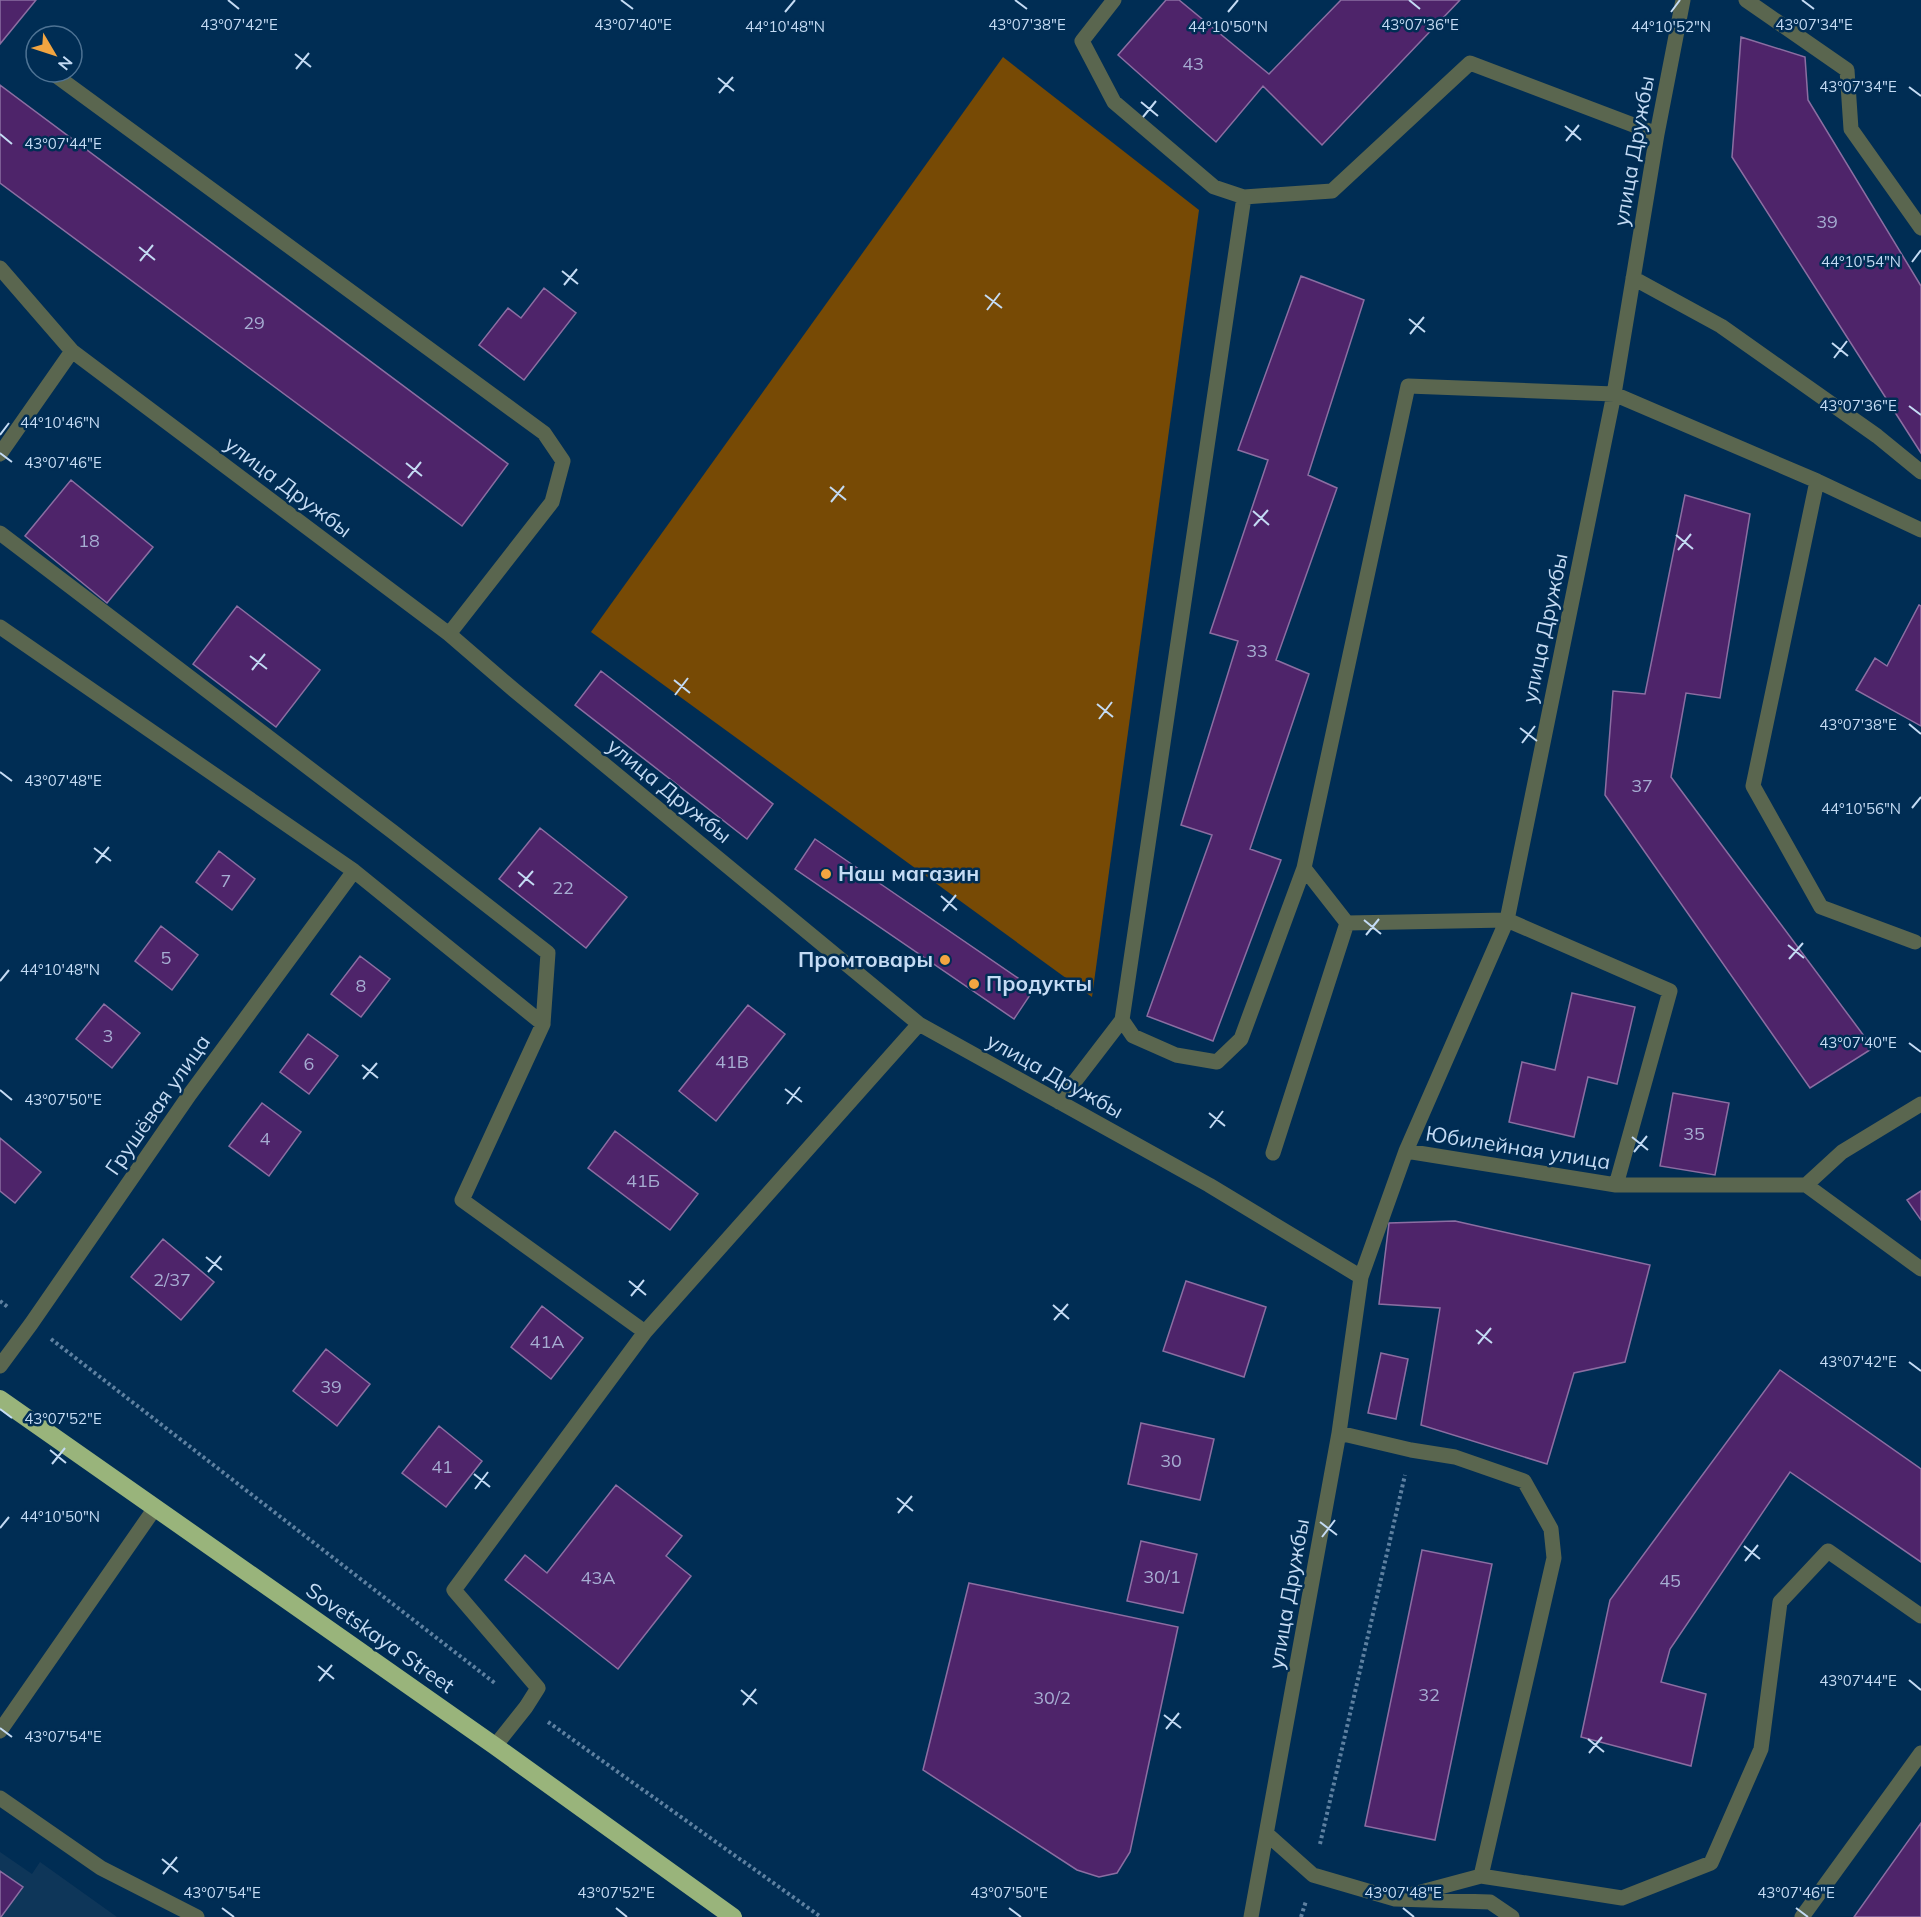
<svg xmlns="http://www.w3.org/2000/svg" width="1921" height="1917" font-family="Mulish,sans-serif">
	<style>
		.built { fill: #0e3659 }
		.green { fill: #774a05 }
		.building { fill: #4e246a; stroke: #8b6ea2; stroke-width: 1.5 }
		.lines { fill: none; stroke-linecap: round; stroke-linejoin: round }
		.path { stroke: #5e81a1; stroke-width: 4; stroke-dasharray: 3 3; stroke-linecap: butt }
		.minor { stroke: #5a664f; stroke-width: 15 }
		.highway { stroke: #99b47b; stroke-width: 18 }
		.ticks { fill: none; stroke: #c4dbf4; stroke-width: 2 }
		.poi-dot { fill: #f2a541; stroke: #002d54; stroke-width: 2 }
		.labels { text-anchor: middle; stroke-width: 5; stroke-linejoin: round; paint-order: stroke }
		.number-label { font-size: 18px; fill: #a6add2 }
		.street-label { font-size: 21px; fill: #c4dbf4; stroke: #002d54 }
		.poi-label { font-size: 21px; font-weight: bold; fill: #c4dbf4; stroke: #002d54; text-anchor: start }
		.ticks-label { font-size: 15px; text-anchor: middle; fill: #c4dbf4; stroke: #002d54; stroke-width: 5; stroke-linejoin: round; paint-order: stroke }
	</style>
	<rect width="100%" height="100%" fill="#002d54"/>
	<path class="built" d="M0 1852 32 1874 40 1862 117 1917H0Z"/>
	<path class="green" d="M1003 57 1199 210 1092 997 591 632Z"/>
	<path class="building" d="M0 0H36L0 44Z
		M1166 0H1179L1269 74 1341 0H1460L1322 145 1263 86 1216 142 1118 55Z
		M1741 37 1805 57 1808 100 1921 286V453L1732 157Z
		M0 85 508 464 462 526 0 183Z
		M1301 276 1364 300 1308 475 1337 488 1276 660 1309 674 1250 849 1281 860 1213 1041 1147 1016 1212 835 1181 825 1238 641 1210 633 1268 460 1238 450Z
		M544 288 576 313 524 380 479 345 508 308 521 318Z
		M71 480 153 547 107 603 25 536Z
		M1685 495 1750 514 1720 698 1686 693 1671 777 1873 1048 1810 1088 1605 795 1613 691 1645 694Z
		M1919 605 1921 606V726L1856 690 1875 658 1887 666Z
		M237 606 320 670 276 727 193 664Z
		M601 671 773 804 747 839 575 705Z
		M540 828 627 897 586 948 499 879Z
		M815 839 1034 989 1014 1019 795 869Z
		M219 851 255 879 232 910 196 882Z
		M161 926 198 955 172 990 135 961Z
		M360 956 390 979 361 1017 331 994Z
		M1572 993 1635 1007 1617 1084 1588 1077 1574 1137 1509 1122 1522 1062 1555 1070Z
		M104 1004 140 1033 112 1068 76 1039Z
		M748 1005 785 1034 716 1121 679 1091Z
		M308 1034 338 1056 309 1094 280 1072Z
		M1673 1093 1729 1103 1715 1175 1660 1166Z
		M262 1103 301 1132 269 1176 229 1146Z
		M615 1131 698 1194 670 1230 588 1168Z
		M0 1138 41 1172 15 1203 0 1191Z
		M1921 1191V1220L1907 1200Z
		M1455 1221 1650 1265 1625 1362 1574 1373 1547 1464 1421 1425 1440 1308 1379 1304 1389 1223Z
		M163 1239 214 1282 181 1320 131 1277Z
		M1186 1281 1266 1307 1244 1377 1163 1351Z
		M542 1306 583 1338 551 1379 511 1347Z
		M326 1349 370 1384 337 1426 293 1391Z
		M1381 1353 1408 1359 1396 1419 1368 1413Z
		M1780 1370 1921 1469V1562L1790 1472 1670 1649 1661 1682 1706 1694 1691 1766 1581 1737 1610 1600Z
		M1141 1423 1214 1439 1200 1500 1128 1484Z
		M439 1426 482 1461 446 1507 402 1473Z
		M616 1485 682 1536 666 1556 691 1576 618 1669 505 1580 525 1555 547 1573Z
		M1141 1541 1197 1554 1183 1613 1127 1601Z
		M1422 1550 1492 1564 1435 1840 1365 1826Z
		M969 1583 1178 1627 1130 1852 1117 1873 1099 1877 1077 1870 923 1770Z
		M1921 1823V1917H1854Z
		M0 1871 23 1887 1 1917H0Z"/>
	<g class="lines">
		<path class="path" d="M0 1301 9 1308
			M51 1339 496 1684
			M548 1722 821 1917
			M1320 1844 1405 1475
			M1301 1917 1306 1901"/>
		<path class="minor" d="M1114 0 1082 41 1114 102 1214 187 1244 197
			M1746 0 1847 70 1851 129 1921 228
			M51 72 544 433 563 461 552 502 449 634
			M0 268 72 351 449 634 514 690 919 1024 1209 1185 1361 1277
			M1633 278 1721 326 1877 436 1921 472
			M0 454 72 351
			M1817 481 1921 530
			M0 533 393 832 548 953 543 1024
			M0 627 354 871 543 1024 462 1200 645 1332
			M1122 1020 1133 1036 1176 1055 1217 1062 1241 1039 1304 868
			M1059 1102 1122 1020 1244 197 1332 191 1470 63 1657 134
			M1406 1151 1616 1185H1806L1921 1269
			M1273 1153 1347 923
			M1616 1185 1670 991 1507 920 1347 923 1304 868 1408 386 1614 394 1817 481 1753 786 1821 907 1915 942
			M1806 1185 1842 1152 1921 1104
			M0 1366 31 1324 190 1094 354 871
			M1339 1433 1411 1450 1455 1457 1524 1481 1551 1529 1554 1558 1481 1876
			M0 1731 155 1508
			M495 1746 526 1707 538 1688 454 1590 645 1332 919 1024
			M0 1798 101 1868 197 1917
			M1267 1834 1313 1875 1395 1899 1490 1902 1512 1917
			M1395 1899 1481 1876 1622 1898 1711 1863 1761 1749 1780 1602 1828 1551 1921 1616
			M1251 1917 1339 1433 1361 1277 1406 1151 1507 920 1614 394 1657 134 1683 0
			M1802 1917 1921 1753"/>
		<path class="highway" d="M0 1399 495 1746 733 1917"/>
	</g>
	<path class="ticks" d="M228 0 239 9M621 0 633 9M1015 0 1027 9M1409 0 1420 9M1802 0 1814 9M785 12 795 0M1228 12 1238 0M1671 12 1680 0M295 54 311 67M296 69 309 53M718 78 734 91M1909 87 1921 96M719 93 733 77M1141 102 1158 116M1143 117 1156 101M1565 126 1581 140M0 134 12 144M1566 141 1579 125M139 247 155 260M140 261 153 245M1912 262 1921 250M562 271 578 284M564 285 577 269M985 295 1002 308M987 310 1000 293M1409 319 1425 332M1410 334 1424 317M1832 343 1848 356M1834 358 1847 341M1909 406 1921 415M0 435 9 423M0 453 12 462M406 463 422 476M408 478 421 462M830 487 846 500M831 502 844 486M1253 511 1269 525M1254 526 1268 510M1676 535 1693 549M1678 550 1691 534M250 656 267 669M252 670 265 654M674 680 690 693M675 695 688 678M1097 704 1113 717M1099 719 1112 702M1909 724 1921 734M1520 728 1537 741M1522 743 1535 726M0 772 12 781M1912 808 1921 797M94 848 111 861M96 863 109 847M518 872 534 885M519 887 533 871M941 896 957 910M943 911 956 895M1364 920 1381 934M1366 935 1379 919M1788 945 1804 958M1789 959 1803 943M0 981 9 970M1909 1043 1921 1052M362 1065 378 1078M363 1079 377 1063M785 1089 802 1102M0 1090 12 1100M787 1104 800 1087M1209 1113 1225 1126M1210 1128 1223 1111M1632 1137 1648 1150M1634 1152 1647 1136M206 1257 222 1270M208 1272 221 1256M629 1281 646 1295M631 1296 644 1280M1053 1305 1069 1319M1054 1320 1068 1304M1476 1330 1492 1343M1478 1344 1491 1328M1909 1362 1921 1371M0 1409 12 1418M50 1450 66 1463M52 1464 65 1448M474 1474 490 1487M475 1489 488 1472M897 1498 913 1511M898 1513 912 1496M1320 1522 1337 1535M0 1528 9 1517M1322 1537 1335 1520M1744 1546 1760 1559M1745 1561 1758 1545M318 1666 334 1679M1909 1680 1921 1690M319 1681 332 1665M741 1690 757 1704M743 1705 756 1689M1164 1715 1181 1728M0 1728 12 1737M1166 1729 1179 1713M1588 1739 1604 1752M1589 1753 1602 1737M162 1859 178 1872M163 1874 177 1857M222 1908 234 1917M616 1908 627 1917M1009 1908 1021 1917M1403 1908 1414 1917M1796 1908 1808 1917"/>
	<g class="poi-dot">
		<circle cx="826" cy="874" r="6"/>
		<circle cx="945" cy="960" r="6"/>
		<circle cx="974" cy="984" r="6"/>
	</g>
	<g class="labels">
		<g class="number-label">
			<text x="1193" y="70">43</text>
			<text x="1827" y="228">39</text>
			<text x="254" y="329">29</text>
			<text x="89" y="547">18</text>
			<text x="1257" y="657">33</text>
			<text x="1642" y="792">37</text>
			<text x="226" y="887">7</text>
			<text x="563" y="894">22</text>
			<text x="166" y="964">5</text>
			<text x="361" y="992">8</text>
			<text x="108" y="1042">3</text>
			<text x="732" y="1068">41В</text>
			<text x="309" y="1070">6</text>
			<text x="1694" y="1140">35</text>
			<text x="265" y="1145">4</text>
			<text x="643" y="1187">41Б</text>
			<text x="172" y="1286">2/37</text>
			<text x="547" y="1348">41А</text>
			<text x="331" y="1393">39</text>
			<text x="1171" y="1467">30</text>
			<text x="442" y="1473">41</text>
			<text x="1162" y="1583">30/1</text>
			<text x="598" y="1584">43А</text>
			<text x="1670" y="1587">45</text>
			<text x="1429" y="1701">32</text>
			<text x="1052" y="1704">30/2</text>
		</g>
		<g class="street-label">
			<text transform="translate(1634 151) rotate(-80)" y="7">улица Дружбы</text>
			<text transform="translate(288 487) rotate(37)" y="7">улица Дружбы</text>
			<text transform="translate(1545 628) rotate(-78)" y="7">улица Дружбы</text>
			<text transform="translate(669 791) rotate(39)" y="7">улица Дружбы</text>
			<text transform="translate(1055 1076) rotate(29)" y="7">улица Дружбы</text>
			<text transform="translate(158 1105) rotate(-55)" y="7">Грушёвая улица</text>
			<text transform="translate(1518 1148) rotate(9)" y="7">Юбилейная улица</text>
			<text transform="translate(1289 1594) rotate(-80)" y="7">улица Дружбы</text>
			<text transform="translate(380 1638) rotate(35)" y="7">Sovetskaya Street</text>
		</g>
		<g class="poi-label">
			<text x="838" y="881">Наш магазин</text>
			<text x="933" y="967" text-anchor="end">Промтовары</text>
			<text x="986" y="991">Продукты</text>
		</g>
	</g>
	<g class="ticks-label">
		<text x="239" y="30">43°07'42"E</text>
		<text x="633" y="30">43°07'40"E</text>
		<text x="1027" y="30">43°07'38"E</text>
		<text x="1420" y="30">43°07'36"E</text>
		<text x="1814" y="30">43°07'34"E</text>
		<text x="1671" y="32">44°10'52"N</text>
		<text x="785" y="32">44°10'48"N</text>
		<text x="1228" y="32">44°10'50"N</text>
		<text x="1858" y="92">43°07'34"E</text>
		<text x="63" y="149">43°07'44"E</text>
		<text x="1861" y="267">44°10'54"N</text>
		<text x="1858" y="411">43°07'36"E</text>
		<text x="60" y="428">44°10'46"N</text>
		<text x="63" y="468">43°07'46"E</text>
		<text x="1858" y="730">43°07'38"E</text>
		<text x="63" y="786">43°07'48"E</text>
		<text x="1861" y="814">44°10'56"N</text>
		<text x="60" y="975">44°10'48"N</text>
		<text x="1858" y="1048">43°07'40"E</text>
		<text x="63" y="1105">43°07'50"E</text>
		<text x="1858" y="1367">43°07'42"E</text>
		<text x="63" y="1424">43°07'52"E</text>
		<text x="60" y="1522">44°10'50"N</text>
		<text x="1858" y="1686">43°07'44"E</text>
		<text x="63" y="1742">43°07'54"E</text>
		<text x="222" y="1898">43°07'54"E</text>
		<text x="616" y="1898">43°07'52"E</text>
		<text x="1009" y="1898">43°07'50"E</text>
		<text x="1403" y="1898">43°07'48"E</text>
		<text x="1796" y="1898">43°07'46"E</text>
	</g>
	<g transform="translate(54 54) rotate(129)"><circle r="28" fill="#002d54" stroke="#4e7394" stroke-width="1.5"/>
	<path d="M0-4.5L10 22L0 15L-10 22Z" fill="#f2a541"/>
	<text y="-9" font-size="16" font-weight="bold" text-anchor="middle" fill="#c4dbf4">N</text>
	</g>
</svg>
